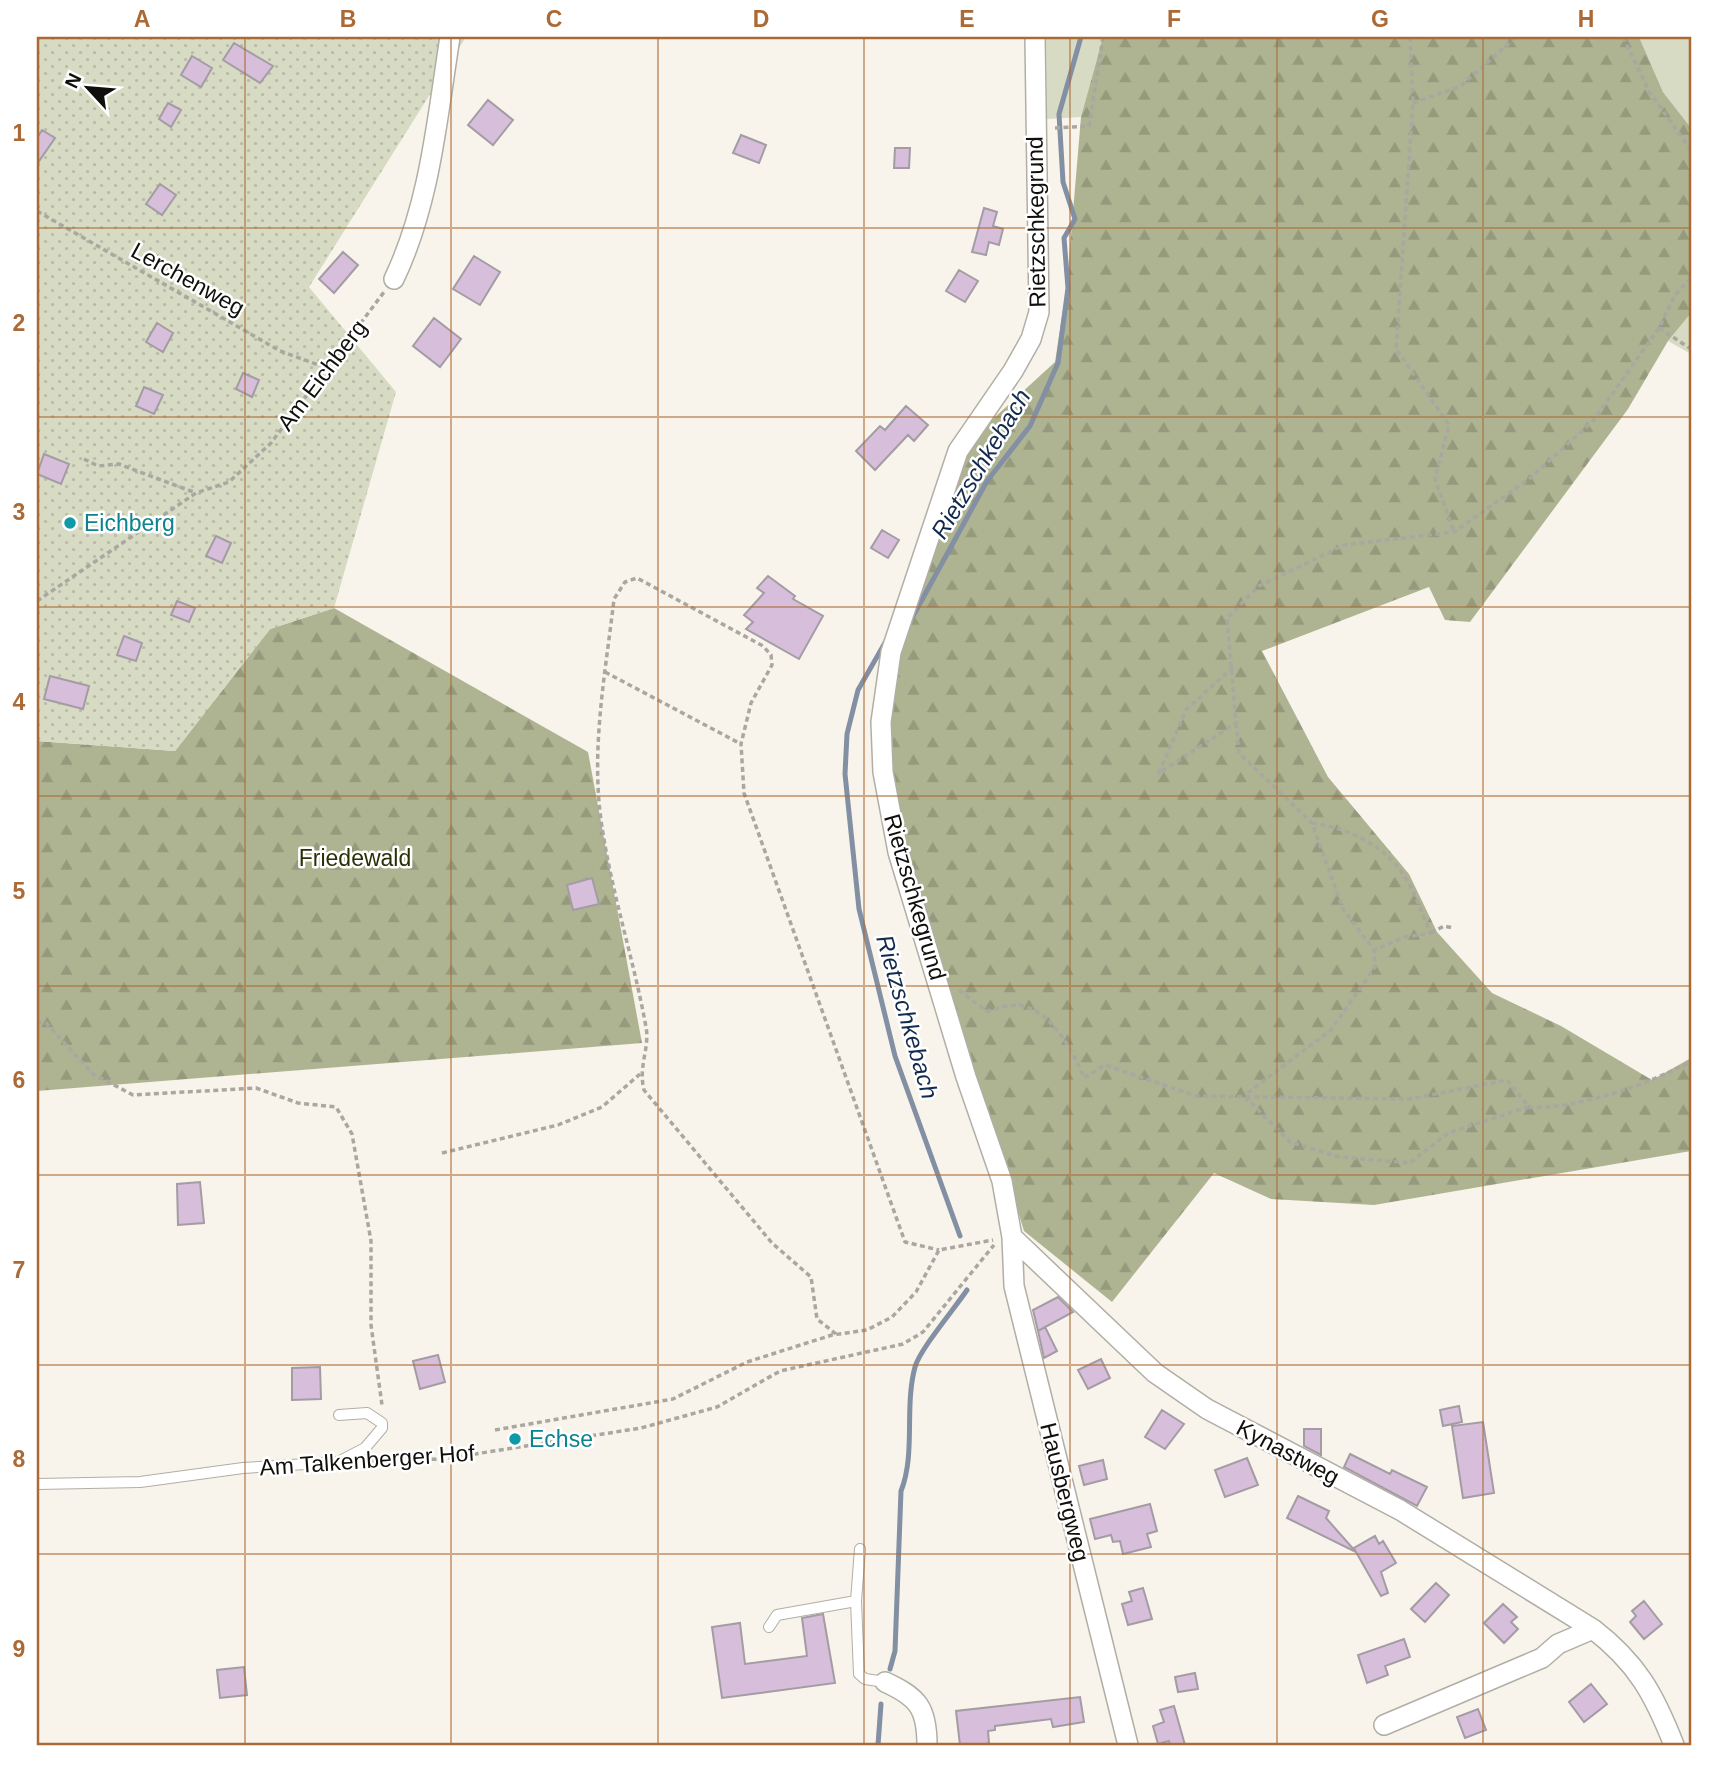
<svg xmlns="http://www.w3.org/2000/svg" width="1728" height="1782" font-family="Arial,sans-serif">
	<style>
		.grass { fill: #d7dbc3 }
		.forest { fill: url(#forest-firs) }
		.park { fill: url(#park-dots) }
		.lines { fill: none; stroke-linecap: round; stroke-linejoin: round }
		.stream { stroke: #838fa3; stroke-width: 5 }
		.building { fill: #d7beda; stroke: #a39ca4; stroke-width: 2 }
		.service-casing { stroke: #b1aea5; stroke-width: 12 }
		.minor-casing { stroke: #b1aea5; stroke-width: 22 }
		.path { stroke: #aaa7a0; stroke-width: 3.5; stroke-dasharray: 5 3.5; stroke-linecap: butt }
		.service { stroke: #fff; stroke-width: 10 }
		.minor { stroke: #fff; stroke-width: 19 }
		.grid { fill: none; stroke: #ab6935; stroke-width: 2; stroke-opacity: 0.55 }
		.culture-dot { fill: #0f9aa8; stroke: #fff; stroke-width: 2.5 }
		.labels { text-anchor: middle; stroke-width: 5; stroke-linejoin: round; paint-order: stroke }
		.street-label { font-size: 23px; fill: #100f0c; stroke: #fff }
		.culture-label { font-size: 23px; fill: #0d838f; stroke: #fff; text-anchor: start }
		.park-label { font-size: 23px; fill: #2b2f04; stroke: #fff }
		.water-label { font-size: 24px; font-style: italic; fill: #132a50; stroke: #fff }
		.neatline { fill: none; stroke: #ab6935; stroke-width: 2.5 }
		.grid-label { font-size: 23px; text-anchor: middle; font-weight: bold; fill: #ab6935 }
	</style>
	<defs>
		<pattern id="forest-firs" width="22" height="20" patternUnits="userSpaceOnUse" patternTransform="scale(1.75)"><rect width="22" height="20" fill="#aeb492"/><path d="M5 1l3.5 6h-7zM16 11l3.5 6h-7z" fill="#959a7d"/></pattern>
		<pattern id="park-dots" width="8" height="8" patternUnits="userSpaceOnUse" patternTransform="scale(1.75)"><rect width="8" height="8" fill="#d7dbc3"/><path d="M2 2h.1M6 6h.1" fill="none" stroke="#b8bba6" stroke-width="1.8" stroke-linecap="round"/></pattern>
	</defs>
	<rect width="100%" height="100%" fill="#f8f4eb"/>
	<path class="grass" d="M1046 37H1103L1081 117 1047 119Z
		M1639 37H1691V128L1663 92Z
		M1691 313V354L1668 341Z"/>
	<path class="forest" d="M1103 37H1639L1663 92 1691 128V313L1668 341 1628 409 1470 622 1445 620 1429 587 1262 651 1328 777 1409 874 1437 932 1492 993 1561 1026 1652 1080 1691 1058V1151L1374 1205 1271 1199 1214 1173 1112 1302 1024 1231 883 772 891 652 958 451 1055 362 1067 283 1081 117Z
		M334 608 588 752 642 1043 37 1091V741L175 751 270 629Z"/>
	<path class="park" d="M37 37H466L309 287 396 392 334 608 270 629 175 751 37 741Z"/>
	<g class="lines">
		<path class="stream" d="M912 618 987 481 1030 426 1058 363 1068 288 1064 238 1075 219 1063 182 1059 114 1081 37
			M886 641 858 690 847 734 845 774 859 909 895 1056 960 1236
			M890 1669 895 1651 901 1491C916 1453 904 1408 915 1367 920 1349 955 1308 967 1290
			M878 1745 881 1704"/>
	</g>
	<path class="building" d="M234 43 273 66 260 83 223 60Z
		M192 56 212 68 201 87 181 75Z
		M488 100 513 120 493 145 468 125Z
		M168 103 181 110 171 127 159 119Z
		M42 130 55 138 37 164V138Z
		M741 135 766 145 759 163 733 153Z
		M895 148H910L909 168H894Z
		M160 184 176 195 162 215 146 204Z
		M984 208 997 212 993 226 1003 229 999 245 989 242 986 255 972 252Z
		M343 252 358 265 334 293 319 279Z
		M474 256 500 272 480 305 453 289Z
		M959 270 978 281 965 302 946 291Z
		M434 318 461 339 440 367 413 346Z
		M157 323 173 333 163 352 146 342Z
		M243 373 259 380 252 397 236 389Z
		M144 387 163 395 154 414 136 406Z
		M906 406 928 425 914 441 908 435 875 470 856 451 880 426 885 430Z
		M44 454 69 464 61 484 37 474Z
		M882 530 899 540 888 558 871 548Z
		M216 536 231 543 222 563 206 556Z
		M768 576 795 596 793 599 823 616 799 659 746 629 753 622 744 615 764 593 757 588Z
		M177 601 195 608 189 622 171 615Z
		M124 636 142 643 136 661 117 655Z
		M50 676 89 686 83 709 44 699Z
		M592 878 599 904 573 910 567 885Z
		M200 1182 204 1223 178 1225 177 1184Z
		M1058 1297 1073 1312 1038 1331 1033 1310Z
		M1045 1327 1057 1351 1044 1358 1038 1331Z
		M438 1355 445 1382 420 1389 413 1361Z
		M1101 1359 1110 1378 1088 1389 1078 1370Z
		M320 1367 321 1399 292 1400V1368Z
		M1459 1406 1462 1422 1443 1426 1440 1410Z
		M1162 1410 1184 1424 1165 1449 1145 1437Z
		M1483 1422 1494 1493 1463 1498 1452 1426Z
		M1304 1429H1321V1455L1304 1446Z
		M1350 1454 1390 1474 1392 1470 1427 1487 1417 1506 1344 1467Z
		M1247 1458 1258 1485 1225 1497 1215 1470Z
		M1103 1460 1107 1479 1084 1485 1079 1466Z
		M1298 1496 1329 1511 1326 1518 1356 1552 1354 1548 1375 1536 1379 1544 1383 1541 1396 1563 1381 1572 1388 1593 1381 1596 1356 1552 1287 1518Z
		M1150 1504 1157 1531 1147 1534 1151 1547 1123 1554 1120 1541 1113 1542 1111 1535 1095 1539 1090 1519Z
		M1436 1583 1449 1595 1425 1622 1411 1609Z
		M1143 1588 1152 1619 1128 1625 1122 1604 1132 1601 1129 1592Z
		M1644 1601 1662 1624 1644 1639 1630 1622 1636 1616 1632 1611Z
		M1503 1604 1517 1617 1511 1622 1518 1629 1504 1643 1484 1623Z
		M823 1614 835 1683 722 1698 712 1627 740 1623 745 1664 807 1656 802 1618Z
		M1404 1639 1410 1657 1385 1666 1388 1675 1367 1683 1358 1655Z
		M244 1667 247 1695 220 1698 217 1670Z
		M1195 1673 1198 1689 1178 1692 1175 1677Z
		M1591 1684 1607 1704 1584 1722 1569 1702Z
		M1080 1697 1084 1722 1053 1727 1051 1719 995 1726V1730L988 1731 989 1743 985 1745H960L956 1711Z
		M1174 1706 1185 1745H1170L1169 1741 1158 1744 1153 1726 1164 1722 1160 1710Z
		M1478 1709 1486 1730 1465 1738 1457 1717Z"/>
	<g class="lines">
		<defs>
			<path id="service" d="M37 1484 140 1482 243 1468 338 1462 365 1448 382 1428V1423L367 1413 339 1415
				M856 1601 860 1549
				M769 1627 777 1615 856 1601 859 1674 865 1679 885 1682"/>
			<path id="minor" d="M1035 37 1039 312 1031 339 1013 371 958 451 891 652 881 722 883 772 898 852 966 1077 1002 1181 1012 1237 1014 1286 1128 1745
				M394 279C430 204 437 119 450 37
				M1012 1237 1155 1373 1207 1409 1400 1510 1593 1629C1637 1663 1654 1694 1674 1745
				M885 1682C918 1697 927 1708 927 1745
				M1384 1725 1542 1658 1558 1644 1593 1629"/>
		</defs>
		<use href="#service" class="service-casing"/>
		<use href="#minor" class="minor-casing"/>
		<path class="path" d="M1410 37 1413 103 1396 349 1449 425 1435 479 1454 532
			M1623 37 1650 93 1691 150
			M1413 103 1461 86 1516 37
			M1055 128 1089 126 1103 37
			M37 211 280 351 327 368
			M1659 328 1691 349
			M84 459 98 466 119 464 196 493
			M37 601 196 493 229 482 271 443 384 292
			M1233 667 1186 710 1159 773 1236 723 1227 618 1259 586 1344 545 1454 532 1529 479 1593 421 1659 328 1675 295 1691 278
			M605 672 741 744
			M1236 723 1239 753 1312 823 1343 909 1374 950 1375 967 1331 1030 1246 1094
			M1312 823C1348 828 1385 845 1405 877 1416 894 1422 915 1431 933L1405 937 1374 950
			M1431 933 1444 926 1453 928
			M959 990 986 1011C995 1010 1009 1004 1019 1005 1051 1010 1073 1051 1084 1078L1105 1065 1196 1096 1410 1099 1507 1080 1529 1107C1572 1111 1653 1083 1691 1061
			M37 1022 46 1023 93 1074 133 1095 256 1088 298 1103 336 1107 352 1134 371 1241V1325L382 1405
			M1245 1097 1290 1142 1340 1157 1410 1163 1448 1133 1528 1107
			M442 1153 558 1125 602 1107 640 1074
			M836 1334 817 1319 811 1277 772 1243 644 1090C638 1066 650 1048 646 1027 633 955 609 886 600 812 592 741 606 669 614 599L625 582 637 578 763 646 771 655 772 665 751 703 741 744 744 793 905 1242 939 1250
			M495 1430 673 1399 747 1362 832 1335 867 1330 892 1317 916 1292 939 1250 993 1240
			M372 1461 443 1459 641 1428 717 1407 780 1371 903 1344 923 1332 994 1245"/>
		<use href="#service" class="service"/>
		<use href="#minor" class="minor"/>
	</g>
	<path class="grid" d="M245 37V1745M451 37V1745M658 37V1745M864 37V1745M1070 37V1745M1277 37V1745M1483 37V1745M37 228H1691M37 417H1691M37 607H1691M37 796H1691M37 986H1691M37 1175H1691M37 1365H1691M37 1554H1691"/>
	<g class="culture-dot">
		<circle cx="70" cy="523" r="7"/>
		<circle cx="515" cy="1439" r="7"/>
	</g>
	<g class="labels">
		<g class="street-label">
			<text transform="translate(1036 222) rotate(-91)" y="8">Rietzschkegrund</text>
			<text transform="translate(188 279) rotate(29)" y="8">Lerchenweg</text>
			<text transform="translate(322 375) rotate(-53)" y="8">Am Eichberg</text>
			<text transform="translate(915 897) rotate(74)" y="8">Rietzschkegrund</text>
			<text transform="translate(1288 1452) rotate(28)" y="8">Kynastweg</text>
			<text transform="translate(367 1460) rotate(-4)" y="8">Am Talkenberger Hof</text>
			<text transform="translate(1065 1492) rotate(76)" y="8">Hausbergweg</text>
		</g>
		<g class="culture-label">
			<text x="84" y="531">Eichberg</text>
			<text x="529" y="1447">Echse</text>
		</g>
		<g class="park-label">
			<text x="355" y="866">Friedewald</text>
		</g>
		<g class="water-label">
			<text transform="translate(981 464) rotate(-59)" y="8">Rietzschkebach</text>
			<text transform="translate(907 1017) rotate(74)" y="8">Rietzschkebach</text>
		</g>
	</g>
	<rect width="1728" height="1782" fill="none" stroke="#ffffff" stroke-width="77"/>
	<g transform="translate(88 88) rotate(296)" stroke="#ffffff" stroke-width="5" paint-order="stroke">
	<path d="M0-5L12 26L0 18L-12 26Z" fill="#100f0c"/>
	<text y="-10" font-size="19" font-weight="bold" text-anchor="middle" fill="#100f0c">N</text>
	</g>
	<rect x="38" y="38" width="1652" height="1706" class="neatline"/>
	<g class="grid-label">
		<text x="142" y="27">A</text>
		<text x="348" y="27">B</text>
		<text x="554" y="27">C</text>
		<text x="761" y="27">D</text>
		<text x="967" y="27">E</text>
		<text x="1174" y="27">F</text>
		<text x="1380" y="27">G</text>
		<text x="1586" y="27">H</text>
		<text x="19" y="141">1</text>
		<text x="19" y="331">2</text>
		<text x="19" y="520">3</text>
		<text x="19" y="710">4</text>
		<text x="19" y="899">5</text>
		<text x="19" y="1088">6</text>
		<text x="19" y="1278">7</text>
		<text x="19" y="1467">8</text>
		<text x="19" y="1657">9</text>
	</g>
</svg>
